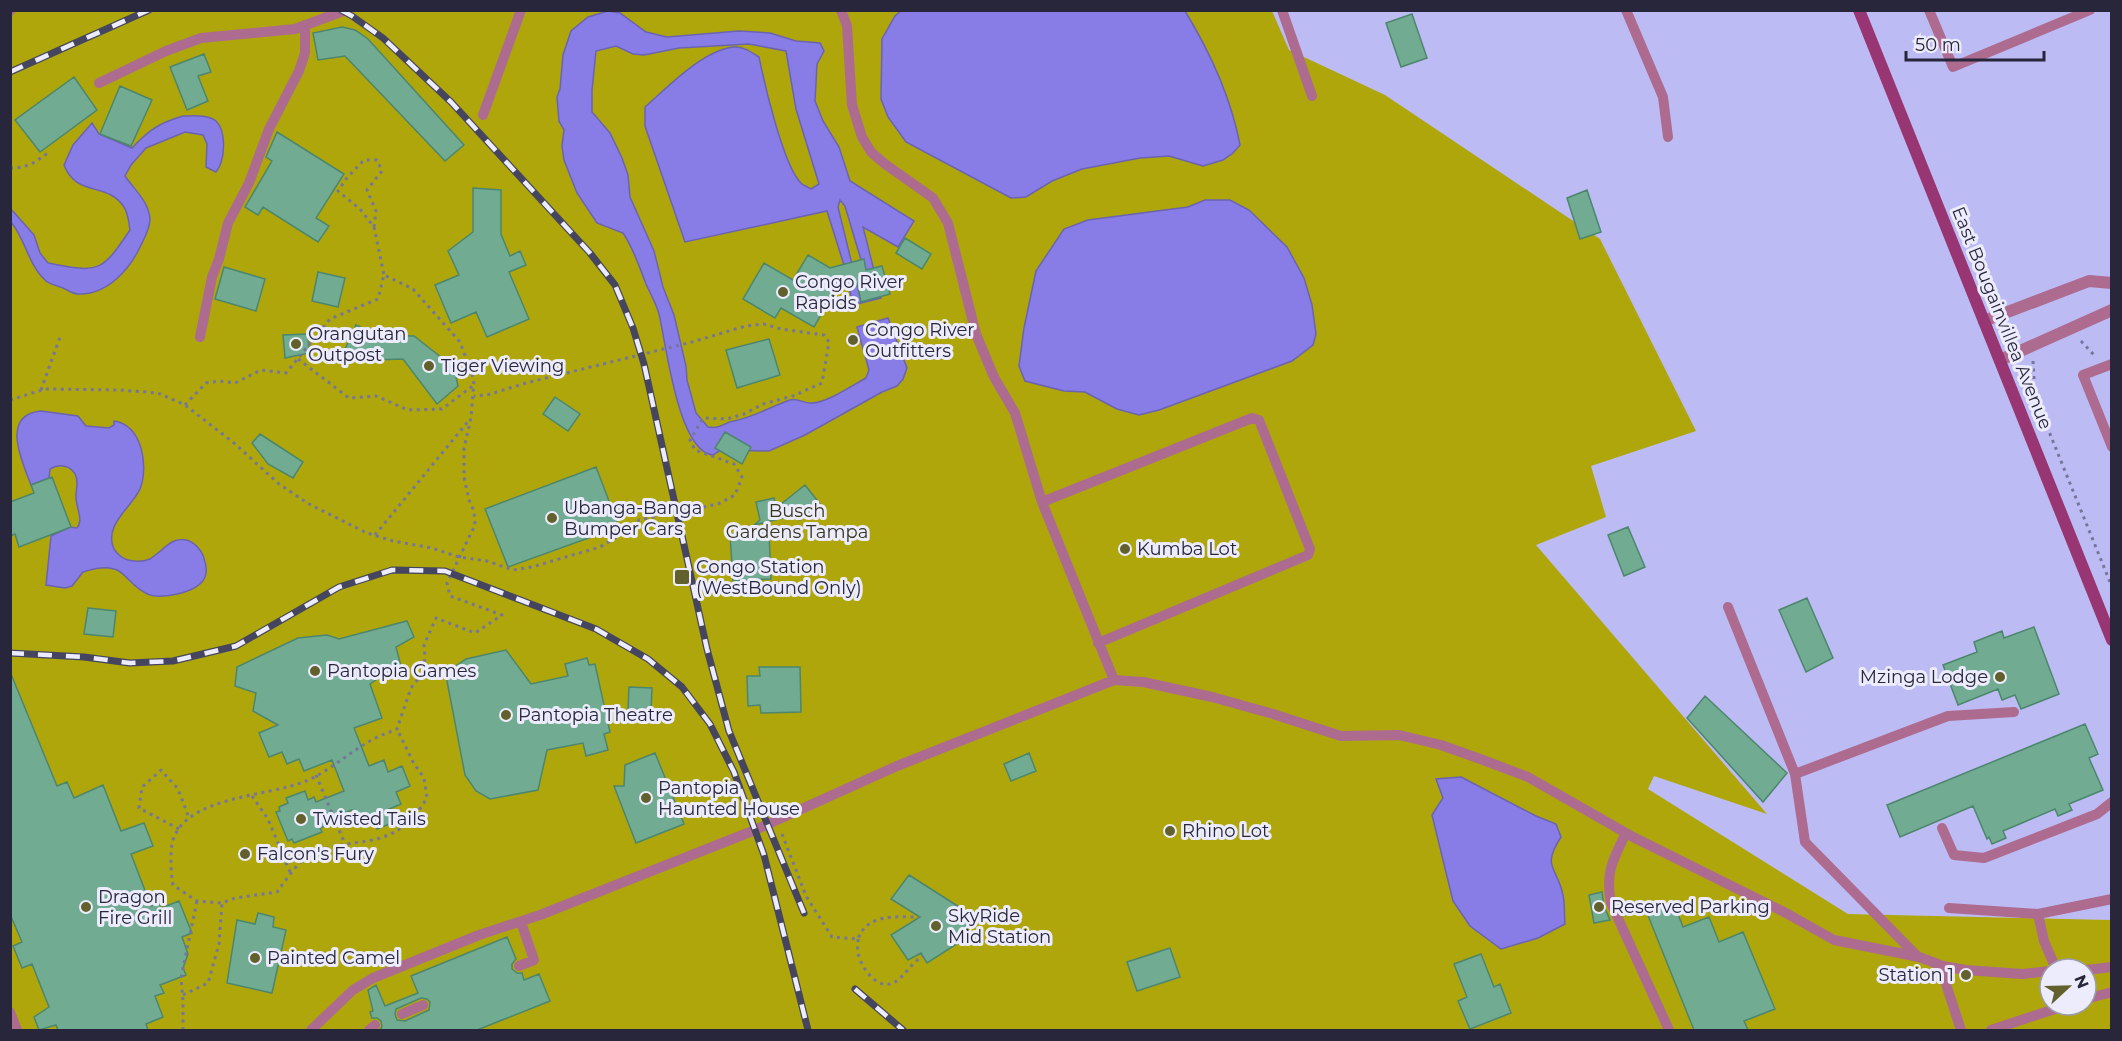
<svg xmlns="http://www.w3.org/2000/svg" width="2122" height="1041" font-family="Montserrat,sans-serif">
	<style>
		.built { fill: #bdbbf4 }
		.green { fill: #aea60b; fill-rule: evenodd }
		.water { fill: #887de6; stroke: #6b63b2; stroke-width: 1.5; fill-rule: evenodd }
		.building { fill: #70ab92; stroke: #4c866e; stroke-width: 1.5; fill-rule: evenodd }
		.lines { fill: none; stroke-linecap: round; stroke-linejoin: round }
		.path { stroke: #77769a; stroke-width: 3; stroke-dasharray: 3 4.5; stroke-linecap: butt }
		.lane { stroke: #ad6b90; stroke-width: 10 }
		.street { stroke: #ad6b90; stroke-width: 12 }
		.secondary { stroke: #973672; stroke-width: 12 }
		.rail-casing { stroke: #46455f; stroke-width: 7 }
		.rail { stroke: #ececfc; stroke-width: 4.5; stroke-dasharray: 14; stroke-linecap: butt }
		.poi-dot { fill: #62602c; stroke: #ececfc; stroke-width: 2 }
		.labels { text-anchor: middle; stroke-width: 6; stroke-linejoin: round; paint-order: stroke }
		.poi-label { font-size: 18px; fill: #27263a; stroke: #ececfc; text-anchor: start }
		.street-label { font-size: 18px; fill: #27263a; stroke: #ececfc }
		.park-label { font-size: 18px; fill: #35341d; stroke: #ececfc }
	</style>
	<rect width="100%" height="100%" fill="#c8c7fb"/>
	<path class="built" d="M1252 11H2111V920L1848 914 1542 723Z"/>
	<path class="green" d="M10 11H1272L1289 50 1385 95 1600 239 1696 431 1591 466 1606 517 1536 545 1767 814 1654 776 1648 789 1848 914 2111 920V1030H11ZM2050 969H2086V1005H2050Z"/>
	<path class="water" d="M902 10 1185 11C1210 52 1231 98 1240 145L1233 153 1223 160 1203 166 1169 156 1140 158 1082 169 1052 181 1026 197 1011 198 906 142 888 117 881 99 882 39 895 16Z
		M608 11 620 13 646 32 667 37 739 31 770 33 796 41 820 43 824 51 817 64 815 101 823 121 839 147 850 181 914 221 898 247 863 227 881 298 853 305 844 265 827 211 685 242 645 126V107C668 87 702 51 733 47 743 46 751 52 759 57 764 82 784 169 802 184 805 186 808 187 811 189L819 184 796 109 786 51 749 44 679 48 644 55 633 54 616 46 596 51 592 90V112L610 133 622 158 628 175 630 197 654 251 663 287 674 315 686 366 687 380 696 413 708 427C722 429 722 423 734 421 754 417 770 407 790 400 797 397 804 404 812 403 827 403 853 385 866 378L869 370 857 327 888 318 907 368 903 379 897 386 882 392 805 435 769 451 721 450 713 455C678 452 666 343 659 314 656 303 650 293 646 284 639 266 634 249 623 233L597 223 577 193 564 160 562 146 564 130 559 121 557 97 560 89 563 55 571 31 588 17ZM840 200 845 206 867 280 861 301 838 207Z
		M183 116C192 116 208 114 216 121 227 132 225 161 216 172L206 167 207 144 203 135 185 132 146 148 131 165 125 176C134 189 149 202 150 219 150 228 145 237 141 245 130 269 108 294 80 294 74 295 68 290 63 288 57 286 50 284 46 281 28 265 26 240 11 222V209L34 235 40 253 48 263C99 273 101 273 130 230 129 223 128 213 124 207 107 181 77 198 64 165L73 145 92 123 99 134 132 148C149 130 159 123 183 116Z
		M1205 200H1230L1249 210 1287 247 1304 278 1312 305 1316 334 1313 345 1292 361 1159 410 1139 415 1117 409 1085 392 1064 391 1025 381 1019 366 1024 328 1036 271 1064 229 1088 220 1188 207Z
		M41 411 78 416 86 426 109 428 114 425V421C142 425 149 466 140 489 132 507 103 525 114 549 117 554 123 559 128 560 136 562 143 562 150 559 158 554 164 547 172 542 188 534 202 547 205 562 207 569 207 577 201 583 196 588 184 593 177 594 153 599 146 597 128 579 124 575 120 570 114 569 103 566 93 569 83 572L72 586 65 588 46 585 51 536 70 527 77 528C84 520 76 508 76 497 76 492 77 487 77 483 77 467 62 462 50 469L49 478 31 485C22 461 0 415 41 411Z
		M1461 777 1536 816 1556 824 1561 837C1541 868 1557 866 1563 895 1565 904 1564 914 1565 924L1538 938 1501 949 1470 926 1453 901 1432 815 1443 798 1436 779Z"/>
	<path class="building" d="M1412 14 1427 58 1401 67 1386 23Z
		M342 27 355 30 368 39 464 145 445 161 345 56 318 60 313 33Z
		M204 54 211 72 198 76 208 101 187 110 170 67Z
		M74 77 97 110 40 152 15 120Z
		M120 86 152 100 131 146 100 134Z
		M277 132 344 174 316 218 329 226 318 242 263 207 258 215 245 207 272 161 266 157Z
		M473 188 501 190V234L510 256 520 251 526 265 509 272 529 319 487 337 476 312 451 323 435 285 459 275 448 251 473 232Z
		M1587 190 1601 232 1580 239 1567 198Z
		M905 238 931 254 922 269 896 253Z
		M808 255 830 268 864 259 866 270 882 266 890 294 861 302 857 283 836 289 814 327 781 308 775 318 743 299 764 263 793 280Z
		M224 267 265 279 256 311 215 299Z
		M318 272 345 278 338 307 312 301Z
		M356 325 377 335 414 336 442 358 455 372 458 386 437 404 403 359 372 360 345 349Z
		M308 334 309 353 285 358 283 335Z
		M769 339 780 375 737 388 726 350Z
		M555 397 580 414 568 431 543 414Z
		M725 432 751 447 742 464 715 448Z
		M260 434 303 462 293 478 268 464 252 443Z
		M596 467 619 527 508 567 485 509Z
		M52 477 71 527 19 547 15 534 10 536V502L34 493 31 485Z
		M805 485 820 504 800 520 796 515 754 525 760 520 756 502 774 498 776 508Z
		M1628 527 1645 567 1624 576 1608 535Z
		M769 532 771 579 733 581 730 534Z
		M1807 598 1833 658 1806 672 1779 610Z
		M88 608 116 611 113 637 84 634Z
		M407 621 414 637 396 647 402 670 387 672 370 684 382 718 354 728 369 766 384 760 388 772 402 766 410 786 396 792 401 804 387 810 392 823 377 829 372 816 357 822 352 810 324 821 326 826 320 828 322 832 294 843 292 839 288 841 276 812 280 811 279 807 288 803 286 798 305 791 308 800 314 797 316 802 344 791 332 760 304 771 299 759 287 764 282 752 269 757 259 733 278 725 253 711 256 693 235 686 237 667 298 638 327 635 339 639Z
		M2034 627 2059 694 2021 709 2015 695 2002 700 1998 689 1958 705 1943 665 1977 652 1974 642 2002 631 2004 638Z
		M506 650 531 684 568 676 565 664 587 658 589 665 595 664 610 732 604 734 608 750 586 756 583 743 547 750 538 790 490 799 476 791 465 775 447 681 453 668 466 659Z
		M759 667H800L801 712 761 713 760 705 748 706 747 676H760Z
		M11 674 57 786 67 782 74 798 103 785 121 831 144 823 153 846 131 854 151 906 159 903 161 908 179 901 192 933 182 937 188 954 183 968 186 975 160 985 164 993 155 996 163 1017 146 1024 148 1030H58L56 1025 39 1030 34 1017 49 1007 32 964 22 968 13 946 22 942 10 914Z
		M629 687 652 688 651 710 628 709Z
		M1705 696 1787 773 1763 802 1687 718Z
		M2085 724 2098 754 2089 758 2103 790 2069 804 2072 810 2058 816 2055 809 2003 831 2006 838 1992 844 1989 837 1987 839 1973 806 1900 837 1887 805Z
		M655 753 684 824 636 843 614 786H624L625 765Z
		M1029 753 1036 771 1011 781 1004 764Z
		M909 875 967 912 966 938 927 963 921 953 908 960 891 935 920 917 891 899Z
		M1602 892 1604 906 1610 920 1594 923 1589 895Z
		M1673 901 1683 927 1709 917 1719 942 1743 932 1775 1009 1744 1021 1748 1030H1694L1647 913Z
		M258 913 274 917 273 927 286 930 272 993 227 983 237 920 255 924Z
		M507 937 516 959 512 964V969L517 973H522L524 980 539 974 550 1001 477 1030H380L382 1027 381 1021 377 1018H372L370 1012 373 1011 368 990 376 985 385 1006 418 993 411 976ZM421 998 427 999 430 1002 429 1010 405 1021 397 1020 395 1014 396 1009Z
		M1170 948 1180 977 1137 991 1127 962Z
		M1481 954 1494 987 1500 984 1511 1013 1470 1029 1458 1001 1467 997 1454 964Z"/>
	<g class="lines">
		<path class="path" d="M10 168C26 169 38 161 50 151
			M374 227 376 211 367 190 382 171 377 160H364L346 179 338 191 360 209 374 227 384 275
			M2081 341 2095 356
			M298 359 349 398 376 396 408 410 442 409 474 385
			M2033 361 2035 397 2112 587
			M41 390 60 337
			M10 400 45 389 120 390 158 393 185 405 234 443 279 484 309 504 367 533 393 541 432 548 459 557 487 561 513 570 532 567 600 547 629 530 639 520 718 504 735 495 742 477 734 464 695 450 690 440 703 418 727 419 744 414 763 404 793 396 822 383 829 342 824 335 781 329 764 324 746 326 692 342 526 383 487 395 474 396
			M185 405 206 383 219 381 235 383 261 370 286 373 330 319 378 299 384 275 413 289 460 342 474 380 471 418 464 448V477L469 500 474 511 475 525 447 583 450 596 502 615 475 633 436 618 424 645 425 656 423 673 411 688 397 729C389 733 380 735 372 740 349 752 330 771 306 781 268 797 182 796 172 844 170 858 171 872 173 885L197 901 222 903 235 898 277 892C287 879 296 863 311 854 327 846 343 845 360 842 393 838 410 826 427 798L424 778 413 762 397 729
			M375 535 470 419
			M316 775 345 844
			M252 796 268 819 290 872
			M179 829 139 808 142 787 161 770 178 789 189 818
			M782 834 806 896 832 937 858 939C867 913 897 917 919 917
			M858 939C858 944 857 948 858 953 861 968 878 992 895 982 904 977 911 963 923 956
			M183 995 208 983 219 944 222 903
			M183 1030V1000L181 978 197 901"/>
		<path class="lane" d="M841 10 847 26 852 105 862 137 871 152 885 164 933 198 948 223 976 334 994 377 1015 413 1042 502 1114 680
			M1282 10 1312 96
			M1626 10 1663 97 1668 137
			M1929 10 1953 67 2090 10
			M10 11 11 10
			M99 83 166 51 201 38 295 29 346 10
			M483 115 521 10
			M200 337 212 277 219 259 228 223 249 183 269 129 299 71 305 53V25
			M2112 364 2083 375 2112 447
			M1042 502 1252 418 1259 420 1310 549 1308 555 1098 643
			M1728 607 1795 774
			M1942 828 1954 855 1984 858 2097 814 2112 802
			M1626 833C1613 860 1605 872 1611 903L1669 1030
			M1949 908 2038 914
			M1918 957 1805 842 1795 774 1948 716 2014 712
			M519 966 534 960 521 922
			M1943 966 1944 978 1961 1030
			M2056 969 2044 941 2038 914 2112 899
			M2086 970 2112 967
			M2086 999 2112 992
			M10 1012 17 1030
			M402 1014 423 1005
			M311 1030 353 990 373 978 479 935 540 915 755 830 897 766 1114 680 1143 682 1212 697 1273 714 1341 736 1399 735 1441 745 1483 760 1528 777 1633 837 1786 913 1834 940 1919 957 1943 966 1966 970 2022 974 2050 971
			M369 1030 375 1025
			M1991 1030 2067 1005"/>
		<path class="street" d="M1984 321 2089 281 2112 283
			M2000 360 2112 310"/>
		<path class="secondary" d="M1859 10 2112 640"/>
		<defs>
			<path id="rail" d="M341 10 352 16 383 38 451 102 590 253 615 285 633 328 644 364 707 649 729 731 804 913
				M10 72 149 10
				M10 653 84 657 130 663 173 661 236 646 339 587 392 570 445 571 596 629 648 659 682 687 710 724 734 772 764 855 808 1030
				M855 989 903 1030"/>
		</defs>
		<use href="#rail" class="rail-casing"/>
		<use href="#rail" class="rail"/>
	</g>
	<g class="poi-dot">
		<circle cx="783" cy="292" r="6"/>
		<circle cx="853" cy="340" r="6"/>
		<circle cx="296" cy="344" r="6"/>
		<circle cx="429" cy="366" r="6"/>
		<circle cx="552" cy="518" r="6"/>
		<circle cx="1125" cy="549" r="6"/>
		<rect x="674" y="569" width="16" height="16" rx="3"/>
		<circle cx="315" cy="671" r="6"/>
		<circle cx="2000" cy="677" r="6"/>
		<circle cx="506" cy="715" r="6"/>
		<circle cx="646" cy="798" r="6"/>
		<circle cx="301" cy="819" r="6"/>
		<circle cx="1170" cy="831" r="6"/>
		<circle cx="245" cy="854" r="6"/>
		<circle cx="86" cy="907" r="6"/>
		<circle cx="1599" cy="907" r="6"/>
		<circle cx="936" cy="926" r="6"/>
		<circle cx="255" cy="958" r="6"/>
		<circle cx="1966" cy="975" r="6"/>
	</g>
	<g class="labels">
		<g class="poi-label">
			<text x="795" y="288">Congo River<tspan x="795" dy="21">Rapids</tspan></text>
			<text x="865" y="336">Congo River<tspan x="865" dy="21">Outfitters</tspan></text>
			<text x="308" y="340">Orangutan<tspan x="308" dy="21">Outpost</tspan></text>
			<text x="441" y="372">Tiger Viewing</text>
			<text x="564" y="514">Ubanga-Banga<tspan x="564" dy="21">Bumper Cars</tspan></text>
			<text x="1137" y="555">Kumba Lot</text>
			<text x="696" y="573">Congo Station<tspan x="696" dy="21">(WestBound Only)</tspan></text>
			<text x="327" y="677">Pantopia Games</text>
			<text x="1988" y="683" text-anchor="end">Mzinga Lodge</text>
			<text x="518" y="721">Pantopia Theatre</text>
			<text x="658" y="794">Pantopia<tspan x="658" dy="21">Haunted House</tspan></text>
			<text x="313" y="825">Twisted Tails</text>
			<text x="1182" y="837">Rhino Lot</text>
			<text x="257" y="860">Falcon's Fury</text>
			<text x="98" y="903">Dragon<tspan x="98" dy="21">Fire Grill</tspan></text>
			<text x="1611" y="913">Reserved Parking</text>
			<text x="948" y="922">SkyRide<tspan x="948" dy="21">Mid Station</tspan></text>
			<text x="267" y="964">Painted Camel</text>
			<text x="1954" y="981" text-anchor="end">Station 1</text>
		</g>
		<g class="street-label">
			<text transform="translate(2002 318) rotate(68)" y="6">East Bougainvillea Avenue</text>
		</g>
		<g class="park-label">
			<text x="797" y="517">Busch<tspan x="797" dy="21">Gardens Tampa</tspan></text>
		</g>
	</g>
	<rect width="2122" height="1041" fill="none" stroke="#27263a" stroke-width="24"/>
	<g transform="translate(2068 987) rotate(68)"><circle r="28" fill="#ececfc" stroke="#9d9dae" stroke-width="1.5"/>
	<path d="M0-4.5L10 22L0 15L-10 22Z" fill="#62602c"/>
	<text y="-9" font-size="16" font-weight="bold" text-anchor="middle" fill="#27263a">N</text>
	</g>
	<path d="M1906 51v9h138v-9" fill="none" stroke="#27263a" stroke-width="3"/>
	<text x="1915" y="51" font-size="18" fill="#27263a" stroke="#ececfc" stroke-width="4.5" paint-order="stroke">50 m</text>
</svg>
